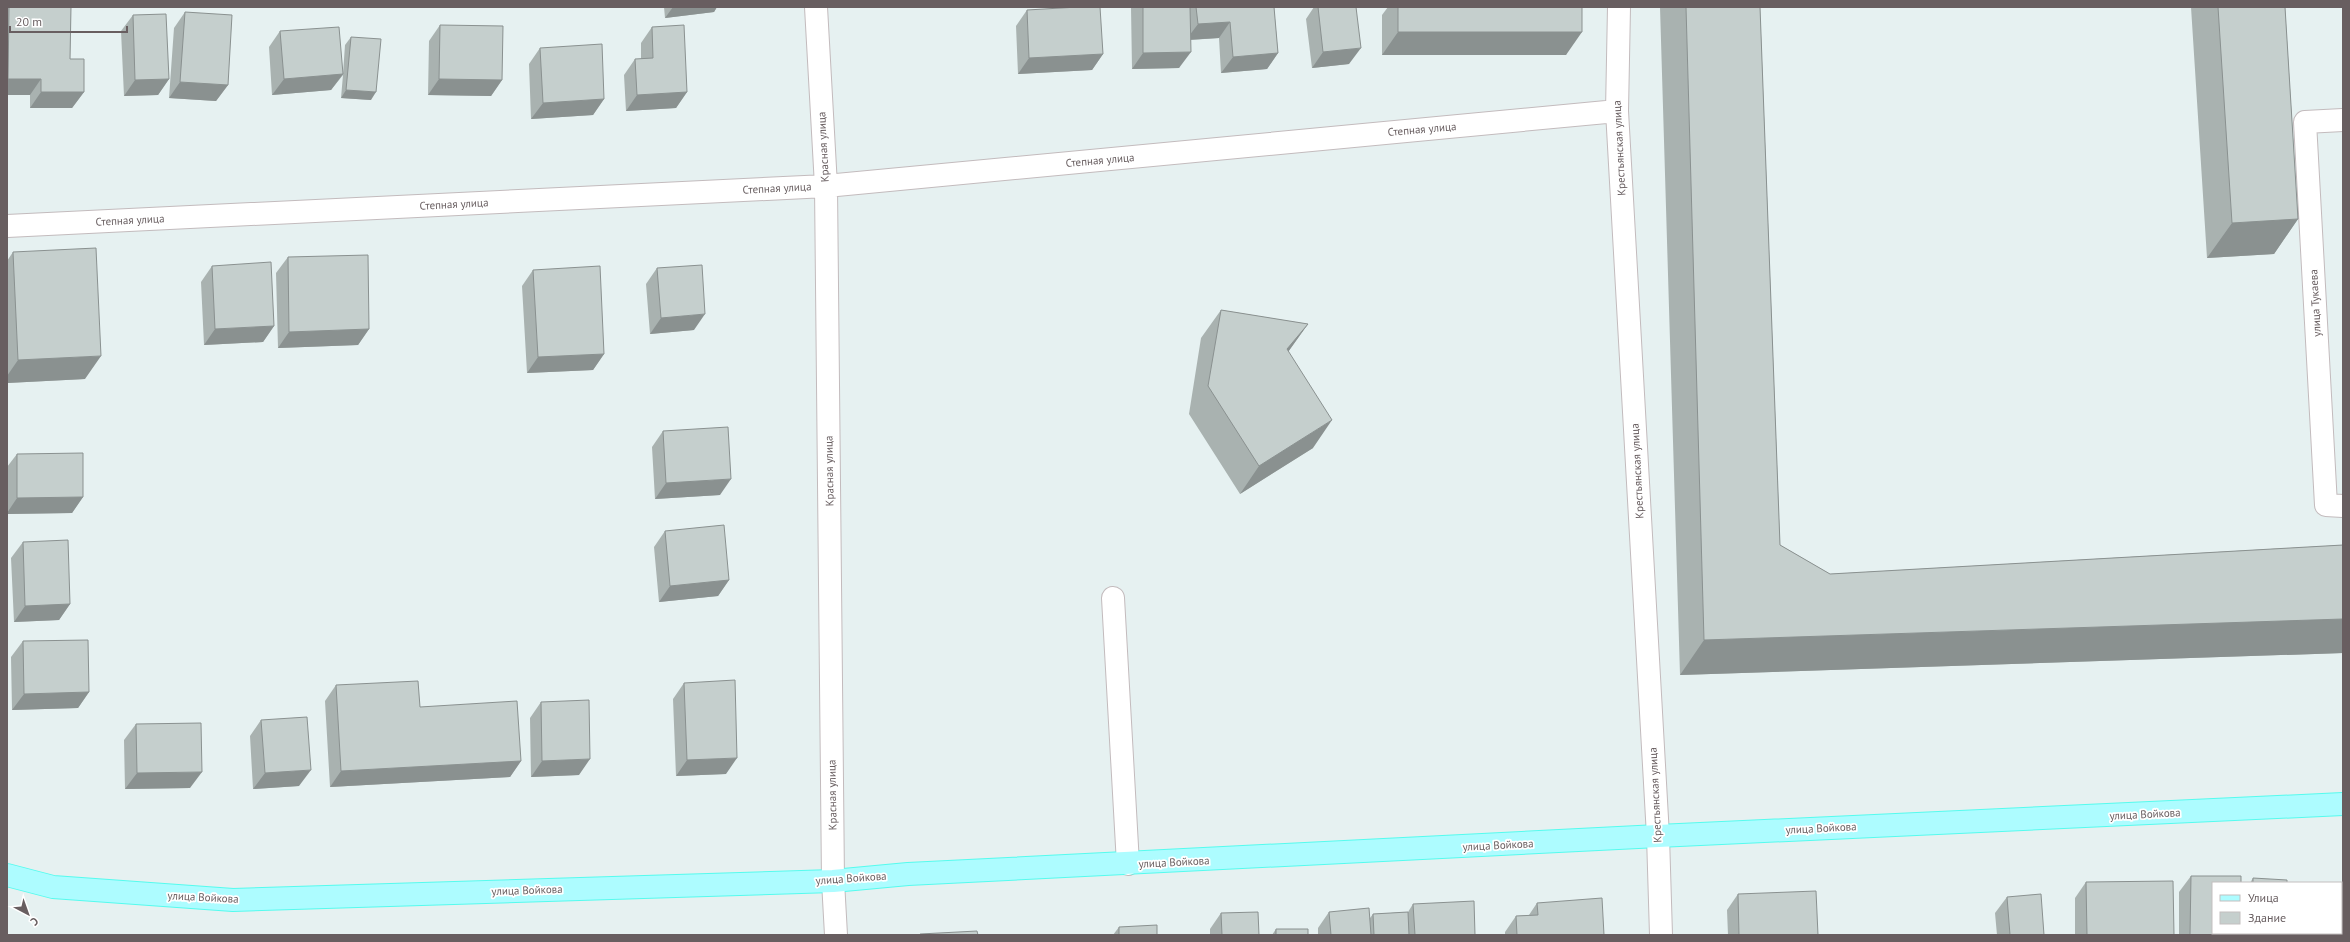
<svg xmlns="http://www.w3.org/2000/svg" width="2350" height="942" font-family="'PT Sans',sans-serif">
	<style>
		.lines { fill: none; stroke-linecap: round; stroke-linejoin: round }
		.minor-casing { stroke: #c3bbbd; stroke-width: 24 }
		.major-casing { stroke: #55fbee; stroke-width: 24 }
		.minor { stroke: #fff; stroke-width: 22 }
		.major { stroke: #adfcff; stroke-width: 22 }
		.wall { fill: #a9b2b0 }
		.shaded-wall { fill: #8a9190 }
		.building { fill: #c5cfcd; stroke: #8a9190 }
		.labels { text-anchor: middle; stroke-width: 3.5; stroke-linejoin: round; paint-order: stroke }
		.street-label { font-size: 11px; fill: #685e60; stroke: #fff }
	</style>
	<rect width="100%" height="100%" fill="#e6f1f1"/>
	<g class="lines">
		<defs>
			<path id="minor" d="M816 7 826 186 833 881 836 935
				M1619 7 1617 111 1658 836 1661 935
				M2343 120 2305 122 2326 505 2343 506
				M7 226 826 186 1617 111
				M1113 598 1128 864"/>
			<path id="major" d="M7 875 53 887 233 900 833 881 908 874 1658 836 2343 804"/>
		</defs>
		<use href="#minor" class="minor-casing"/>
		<use href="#major" class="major-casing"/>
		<use href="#minor" class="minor"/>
		<use href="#major" class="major"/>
	</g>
	<path class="wall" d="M7 7H71L70 59 84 92 72 108H30V95H7Z
		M664 7H717L714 12 665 18Z
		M1131 7H1274L1278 53 1267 69 1221 73 1219 38 1190 40 1179 68 1132 69Z
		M1314 7H1356L1349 64 1312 68 1306 19Z
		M1388 7H1582L1566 55H1382V15Z
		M1660 7H1760L1780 545 1830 574 2343 545V653L1680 675Z
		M2191 7H2285L2298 219 2274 254 2207 258Z
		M1027 10 1103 54 1092 70 1018 74 1016 26Z
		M185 12 228 85 216 101 169 98 174 28Z
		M133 15 169 79 158 95 124 96 121 31Z
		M440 25 502 80 491 96 428 95 429 41Z
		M652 27 687 92 676 108 626 111 624 75 635 59H641V43Z
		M280 31 343 74 345 45 351 37 371 100 341 98 343 75 331 90 272 95 269 47Z
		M540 48 604 99 593 115 531 119 529 64Z
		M13 252 85 379 7 383V261Z
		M288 257 369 329 358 345 278 348 276 273Z
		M212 266 274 326 263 342 204 345 201 282Z
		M657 268 694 330 650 334 646 284Z
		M533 270 604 354 593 370 527 373 522 286Z
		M1221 310 1308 324 1288 352 1313 448 1240 494 1189 414 1201 338Z
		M663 431 720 495 655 499 652 447Z
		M17 454 83 497 72 513 7 514V467Z
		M665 531 729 580 718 596 659 602 654 547Z
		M23 542 70 604 59 620 14 622 11 558Z
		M23 641 89 692 78 708 12 710 11 657Z
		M684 683 726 774 676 776 673 699Z
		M336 685 420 707 521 761 510 777 330 787 325 701Z
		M541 702 579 775 531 777 530 718Z
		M261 720 299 786 253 789 250 736Z
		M136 724 190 788 125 789 124 740Z
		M2191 876 2213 933H2284L2283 935H2179V892Z
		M2253 878 2287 883H2250Z
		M2086 882 2174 935H2075V898Z
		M1738 894 1818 935H1728L1727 910Z
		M2007 897 2044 935H1997L1995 913Z
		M1537 903 1604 935H1505V932L1516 916 1529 915Z
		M1413 904 1475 935H1318V928L1329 912 1370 918 1373 914 1408 912Z
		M1221 913 1259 935H1210V929Z
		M1119 927 1157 935H1113Z
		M1276 929 1308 935H1272Z"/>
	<path class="shaded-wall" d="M673 7H717L714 12 665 18Z
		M1230 22 1219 38 1186 40 1198 24Z
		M1398 32H1582L1566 55H1382Z
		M1361 48 1349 64 1312 68 1323 52Z
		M1191 52 1179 68 1132 69 1143 53Z
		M1278 53 1267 69 1221 73 1233 57Z
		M1103 54 1092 70 1018 74 1029 58Z
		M343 74 331 90 272 95 284 79Z
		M8 79H41L30 95H7V81Z
		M169 79 158 95 124 96 135 80Z
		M439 79 502 80 491 96 428 95Z
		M180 82 228 85 216 101 169 98Z
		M346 90 376 92 371 100 341 98Z
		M41 92H84L72 108H30Z
		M687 92 676 108 626 111 637 95Z
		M604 99 593 115 531 119 543 103Z
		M2298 219 2274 254 2207 258 2232 223Z
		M705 314 694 330 650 334 661 318Z
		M1308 324 1288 352 1287 349Z
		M274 326 263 342 204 345 215 329Z
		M369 329 358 345 278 348 289 332Z
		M604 354 593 370 527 373 538 357Z
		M101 356 85 379 7 383V376L18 360Z
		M1332 420 1313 448 1240 494 1259 466Z
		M731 479 720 495 655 499 666 483Z
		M83 497 72 513 7 514V513L17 498Z
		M729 580 718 596 659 602 670 586Z
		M70 604 59 620 14 622 25 606Z
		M2343 619V653L1680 675 1704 640Z
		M89 692 78 708 12 710 24 694Z
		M737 758 726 774 676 776 687 760Z
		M590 759 579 775 531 777 542 761Z
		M521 761 510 777 330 787 341 771Z
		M311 770 299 786 253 789 265 773Z
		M202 772 190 788 125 789 137 773Z"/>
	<path class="building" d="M9 7H71L70 59H84V92H41V79H8Z
		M1078 7H1100L1103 54 1029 58 1027 10Z
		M1143 7H1190L1191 52 1143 53Z
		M1196 7H1274L1278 53 1233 57 1230 22 1198 24Z
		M1318 7H1356L1361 48 1323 52Z
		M1398 7H1582V32H1398Z
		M1686 7H1760L1780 545 1830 574 2343 545V619L1704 640Z
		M2218 7H2285L2298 219 2232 223Z
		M185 12 232 15 228 85 180 82Z
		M166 14 169 79 135 80 133 15Z
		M440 25 503 26 502 80 439 79Z
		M684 25 687 92 637 95 635 59 653 58 652 27Z
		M339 27 343 74 284 79 280 31Z
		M351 37 381 39 376 92 346 90Z
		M602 44 604 99 543 103 540 48Z
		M96 248 101 356 18 360 13 252Z
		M368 255 369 329 289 332 288 257Z
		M271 262 274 326 215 329 212 266Z
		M702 265 705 314 661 318 657 268Z
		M600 266 604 354 538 357 533 270Z
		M1221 310 1308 324 1287 349 1332 420 1259 466 1208 386Z
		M728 427 731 479 666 483 663 431Z
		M83 453V497L17 498V454Z
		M724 525 729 580 670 586 665 531Z
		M68 540 70 604 25 606 23 542Z
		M88 640 89 692 24 694 23 641Z
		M735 680 737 758 687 760 684 683Z
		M418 681 420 707 517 701 521 761 341 771 336 685Z
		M589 700 590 759 542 761 541 702Z
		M307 717 311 770 265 773 261 720Z
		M201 723 202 772 137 773 136 724Z
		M2191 876H2241V883H2213V933H2240V935H2190Z
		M2253 878 2287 880V883H2253Z
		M2173 881 2174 935H2087L2086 882Z
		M1816 891 1818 935H1739L1738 894Z
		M2041 894 2044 935H2010L2007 897Z
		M1602 898 1604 935H1517L1516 916 1538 915 1537 903Z
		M1474 901 1475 935H1415L1413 904Z
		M1369 908 1371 935H1331L1329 912Z
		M1258 912 1259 935H1222L1221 913Z
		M1408 912 1409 935H1374L1373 914Z
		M1157 925V935H1119V927Z
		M1276 929H1308V935H1276Z
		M977 931 978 935H920V934Z
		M2249 933H2284L2283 935H2249Z"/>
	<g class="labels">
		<g class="street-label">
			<text transform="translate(1422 129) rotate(-5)" y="4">Степная улица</text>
			<text transform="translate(823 147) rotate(-93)" y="4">Красная улица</text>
			<text transform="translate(1619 148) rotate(-93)" y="4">Крестьянская улица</text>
			<text transform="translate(1100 160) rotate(-5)" y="4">Степная улица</text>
			<text transform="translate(777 188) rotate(-3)" y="4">Степная улица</text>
			<text transform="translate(454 204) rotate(-3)" y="4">Степная улица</text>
			<text transform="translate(130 220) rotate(-3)" y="4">Степная улица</text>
			<text transform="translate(2315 303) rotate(-93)" y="4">улица Тукаева</text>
			<text transform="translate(829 471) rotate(-91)" y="4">Красная улица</text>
			<text transform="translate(1637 471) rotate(-93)" y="4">Крестьянская улица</text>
			<text transform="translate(832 795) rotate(-91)" y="4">Красная улица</text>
			<text transform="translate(1655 795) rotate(-93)" y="4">Крестьянская улица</text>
			<text transform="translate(2145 814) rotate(-3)" y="4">улица Войкова</text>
			<text transform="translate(1821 828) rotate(-3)" y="4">улица Войкова</text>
			<text transform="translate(1498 845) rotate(-3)" y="4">улица Войкова</text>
			<text transform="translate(1174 862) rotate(-3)" y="4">улица Войкова</text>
			<text transform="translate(851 878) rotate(-4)" y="4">улица Войкова</text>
			<text transform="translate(527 890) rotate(-2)" y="4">улица Войкова</text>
			<text transform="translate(203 897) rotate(3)" y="4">улица Войкова</text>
		</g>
	</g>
	<rect width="2350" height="942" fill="none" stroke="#685e60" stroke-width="16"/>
	<rect x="2212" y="882" width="130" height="52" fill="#ffffff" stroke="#c3bfbf"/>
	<rect x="2220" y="895" width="20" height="6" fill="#adfcff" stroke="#c3bfbf"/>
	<text x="2248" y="902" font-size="12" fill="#685e60">Улица</text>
	<rect x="2220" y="912" width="20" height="12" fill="#c5cfcd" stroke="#c3bfbf"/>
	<text x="2248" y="922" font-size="12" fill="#685e60">Здание</text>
	<g transform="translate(28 914) rotate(139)" stroke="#ffffff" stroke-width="3" paint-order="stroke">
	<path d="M0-3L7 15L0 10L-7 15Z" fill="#685e60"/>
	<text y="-6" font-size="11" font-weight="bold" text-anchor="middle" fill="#685e60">С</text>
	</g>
	<path d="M10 26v6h117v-6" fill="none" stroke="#685e60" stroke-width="2"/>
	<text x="16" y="26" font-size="12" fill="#685e60" stroke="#ffffff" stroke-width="3" paint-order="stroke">20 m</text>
</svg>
